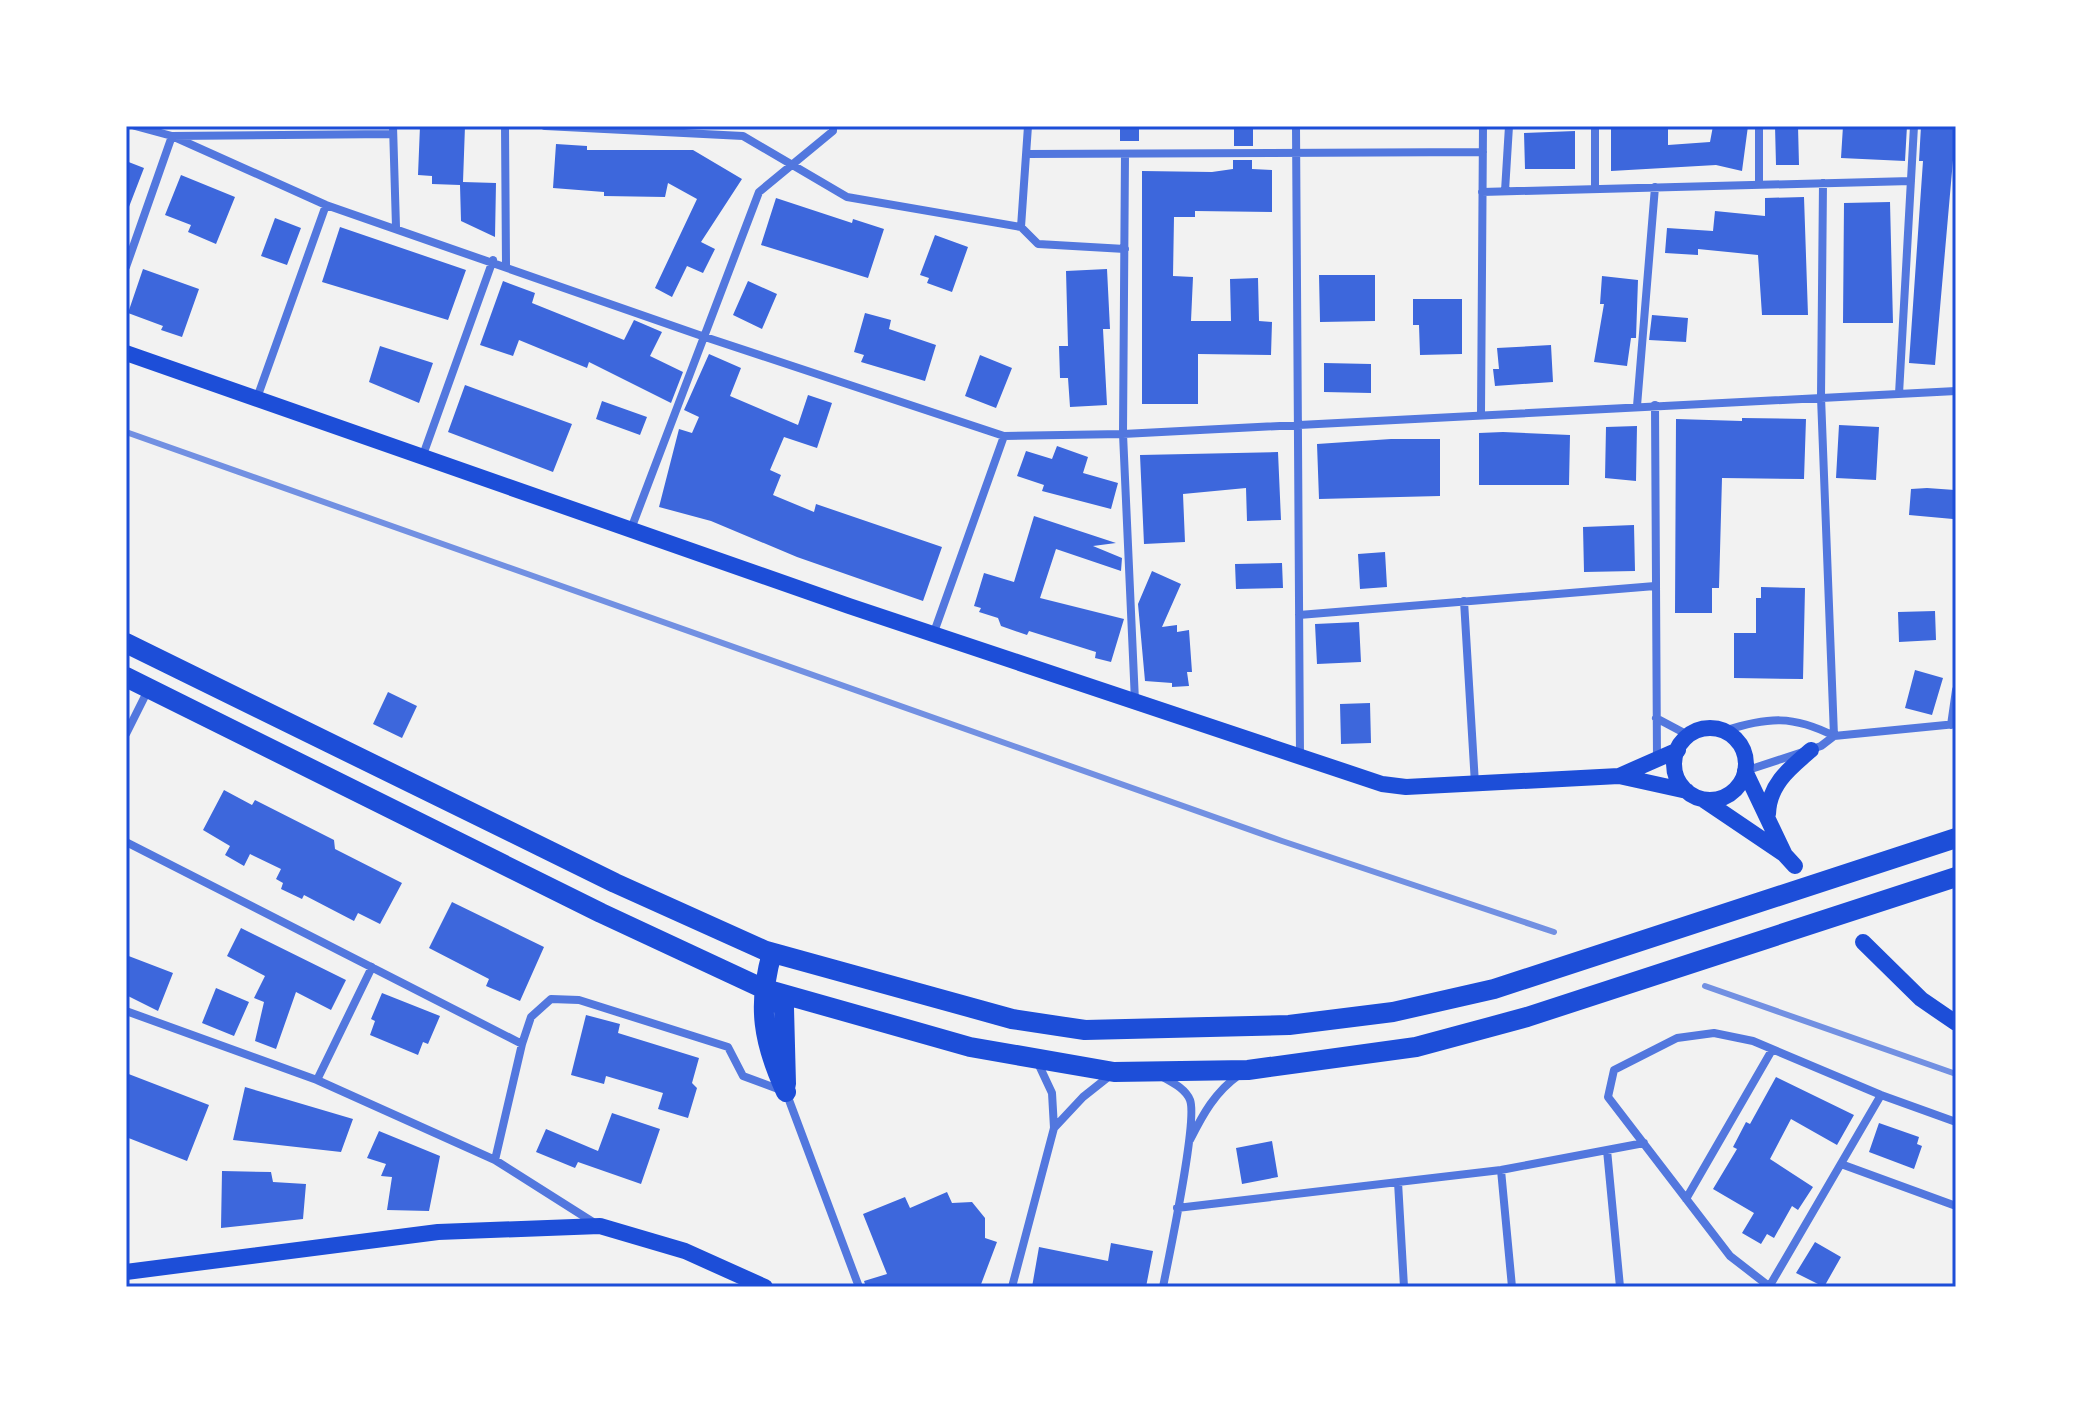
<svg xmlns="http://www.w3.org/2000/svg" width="2082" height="1413" font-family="Lato,sans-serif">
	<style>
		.building { fill: #3d67dc }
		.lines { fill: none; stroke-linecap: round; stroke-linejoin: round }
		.minor { stroke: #5277de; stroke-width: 8 }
		.secondary { stroke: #1d4ed8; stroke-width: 16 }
		.trunk { stroke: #1d4ed8; stroke-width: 20 }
		.rail { stroke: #7290e2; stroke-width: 6 }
		.neatline { fill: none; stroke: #1d4ed8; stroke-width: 3 }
	</style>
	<rect width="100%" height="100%" fill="#f2f2f2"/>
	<path class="building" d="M420 126H465L463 182 496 183 495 237 461 221 460 185 432 184V176L418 175Z
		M1120 126H1139V141H1120Z
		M1234 126H1253V146H1234Z
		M1611 126H1668V145L1710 142 1713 126H1748L1742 171 1716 165 1611 171Z
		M1775 126H1798L1799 165H1776Z
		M1843 126H1907L1905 161 1841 158Z
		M1921 126H1956L1935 365 1909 363 1923 161H1919Z
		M1575 131V169H1525L1524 133Z
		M556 144 587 146V150H693L742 179 701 242 715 249 703 273 687 266 672 297 655 288 697 199 668 183 665 197 604 196V192L553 188Z
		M1233 160H1252V169L1272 170V212L1195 211V217H1174L1173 276 1193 277 1191 321H1231L1230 279 1258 278 1259 321 1272 322 1271 355 1198 354V404H1142V171L1212 172 1233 169Z
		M126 161 144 168 127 212H126Z
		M181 175 235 197 216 244 188 232 191 225 165 215Z
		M1804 197 1808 315H1762L1758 255 1698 249V255L1665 253 1667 228 1713 231 1715 211 1765 216V198Z
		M776 198 852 223 853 219 884 229 868 278 761 245Z
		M1890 202 1893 323H1843L1844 203Z
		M275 218 301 228 287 265 261 256Z
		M340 227 466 270 448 320 322 282Z
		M935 235 968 247 952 292 927 283 929 278 920 275Z
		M143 269 199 289 182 337 161 330 163 326 128 313Z
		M1107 269 1110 329H1103L1107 405 1070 407 1068 378H1060L1059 346H1068L1066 271Z
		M1319 275H1375V321L1320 322Z
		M1602 276 1638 280 1636 338H1631L1627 366 1594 362 1604 304H1600Z
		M503 281 535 293 532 303 624 340 634 320 662 332 650 356 683 372 671 403 589 362 587 368 519 340 513 356 480 345Z
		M748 281 777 294 762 329 733 315Z
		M1413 299H1462V354L1420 355 1419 325H1413Z
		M865 313 891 320 889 329 936 345 925 381 861 362 864 355 854 352Z
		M1652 315 1688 318 1686 342 1649 340Z
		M1551 345 1553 382 1495 386 1493 369H1499L1497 348Z
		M380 346 433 363 419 403 369 382Z
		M709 354 741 368 730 396 798 425 808 395 832 403 817 448 784 437 770 470 781 475 773 495 814 512 816 504 942 547 923 601 797 557 711 521 659 507 679 429 692 433 699 417 684 410Z
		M980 355 1012 368 996 408 965 396Z
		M1324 363 1371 364V393L1324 392Z
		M465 385 572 424 553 472 448 432Z
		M602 401 647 417 640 435 596 419Z
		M1742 418 1806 419 1804 479 1722 478 1719 588H1712V613H1675L1676 419 1742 421Z
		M1839 425 1879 427 1876 480 1836 478Z
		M1637 426 1636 481 1605 478 1606 427Z
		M1503 432 1570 435 1569 485H1479V433Z
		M1391 439H1440V496L1319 499 1317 444Z
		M1057 446 1088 457 1083 473 1118 483 1111 509 1042 491 1044 485 1017 476 1026 451 1052 459Z
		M1278 452 1281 520 1247 521 1246 488 1183 494 1185 542 1144 544 1140 455Z
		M1927 488 1955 490 1953 519 1909 515 1911 489Z
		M1034 516 1116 543 1093 546 1122 558 1121 571 1056 549 1040 598 1124 619 1111 662 1095 658 1096 652 1029 631 1027 635 1001 626 998 618 979 612 981 608 974 606 984 573 1014 582Z
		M1634 525 1635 571 1584 572 1583 527Z
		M1385 552 1387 587 1360 589 1358 554Z
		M1282 563 1283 588 1236 589 1235 564Z
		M1152 571 1181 584 1162 627 1177 625V632L1189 630 1192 672H1187L1189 686 1172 687V683L1145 681 1138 604Z
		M1761 587 1805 588 1803 679 1734 678V633H1756V598H1761Z
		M1935 611 1936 640 1899 642 1898 612Z
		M1359 622 1361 662 1317 664 1315 624Z
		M1915 670 1943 678 1932 715 1905 708Z
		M388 692 417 706 402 738 373 724Z
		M1370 703 1371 743 1341 744 1340 704Z
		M224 790 252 805 255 800 334 840 335 849 402 883 380 924 358 913 354 921 304 895 302 899 281 889 283 883 276 879 281 869 250 854 244 866 225 855 230 846 203 830Z
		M452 902 544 947 520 1001 486 986 489 979 429 948Z
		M241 928 346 980 331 1010 296 992 276 1049 255 1041 264 1002 254 998 265 976 227 956Z
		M126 955 173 973 158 1011 126 995Z
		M216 988 249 1002 234 1036 202 1023Z
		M382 993 440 1016 428 1044 423 1042 418 1055 370 1035 375 1021 371 1019Z
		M586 1015 620 1024 618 1033 699 1058 692 1083 697 1088 688 1118 658 1109 663 1093 606 1076 604 1084 571 1075Z
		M126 1073 209 1105 187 1161 126 1137Z
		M1776 1077 1854 1115 1837 1145 1791 1119 1770 1159 1813 1187 1798 1210 1792 1206 1774 1238 1767 1234 1761 1244 1742 1233 1754 1213 1713 1189 1737 1149 1733 1147 1746 1122 1750 1124Z
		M245 1087 353 1119 341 1152 233 1140Z
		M612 1113 660 1129 641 1184 578 1162 575 1168 536 1152 546 1129 598 1151Z
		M1879 1123 1919 1137 1917 1144 1922 1146 1914 1169 1869 1152Z
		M379 1131 440 1156 429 1211 387 1210 392 1177 381 1176 386 1164 367 1158Z
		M1272 1141 1278 1177 1242 1184 1236 1148Z
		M222 1171 271 1172 273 1182 306 1184 303 1219 221 1228Z
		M947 1192 952 1203 972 1202 985 1218V1238L997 1242 980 1287H866L864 1281 887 1274 863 1214 905 1197 910 1208Z
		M1815 1242 1841 1257 1824 1287 1796 1273Z
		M1111 1243 1153 1251 1146 1287H1032L1039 1247 1108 1261Z"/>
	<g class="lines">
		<path class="minor" d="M135 126 172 136 326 205 702 336 1004 436 1123 434 1956 391
			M393 126 396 227
			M505 126 506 265
			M545 126 743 136 847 197 1021 227
			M1028 126 1021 227 1038 244 1125 249
			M1296 126 1300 757
			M1595 126V189
			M1759 126V184
			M1026 154 1483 152
			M1125 154 1123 434 1135 701
			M1823 183 1821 397 1834 736
			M1505 191 1509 126
			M1482 192 1911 181
			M126 267 172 136 393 134
			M1899 394 1914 126
			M257 398 326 205
			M1655 405 1657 760
			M1637 406 1655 187
			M1481 414 1483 126
			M423 455 493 260
			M631 529 759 192 833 131V126
			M1464 601 1475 784
			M1299 615 1655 586
			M933 635 1004 436
			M1656 718 1688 735
			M1951 725 1956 690
			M1724 731C1768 717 1793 715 1834 736
			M126 734 149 688
			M1745 771 1821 746 1834 736 1956 724
			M126 842 522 1044
			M126 1011 317 1080 495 1160 596 1224
			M1161 1076C1171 1082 1185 1088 1190 1100 1198 1121 1169 1256 1163 1287
			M317 1080 372 967
			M1054 1128 1083 1097 1112 1074
			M1190 1140C1203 1114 1215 1092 1239 1075
			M1607 1150 1620 1287
			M495 1160 522 1044 531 1017 551 999 579 1000 728 1047 743 1076 786 1092 859 1287
			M1841 1164 1956 1206
			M1501 1170 1512 1287
			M1398 1182 1404 1287
			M1686 1199 1772 1050
			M1177 1208 1501 1170 1644 1143
			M1012 1287 1054 1128 1052 1093 1037 1061
			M1769 1287 1881 1095
			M1770 1287 1730 1256 1608 1097 1614 1070 1677 1038 1714 1033 1753 1041 1881 1095 1956 1122"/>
		<path class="secondary" d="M126 353 849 606 1382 784 1406 787 1619 776 1687 791
			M1674 764a36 36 0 1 1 72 0a36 36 0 1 1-72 0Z
			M1745 771 1784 853
			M1619 776 1678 750
			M1704 800 1784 854 1795 866
			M1768 814C1769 784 1790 768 1811 750
			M1863 942 1921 999 1956 1023
			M126 1272 438 1232 600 1226 685 1251 765 1287"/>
		<path class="trunk" d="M126 643 615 883 766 951 1012 1019 1085 1030 1289 1025 1393 1012 1494 989 1956 838
			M126 677 601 913 762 988 970 1047 1114 1072 1248 1070 1416 1047 1527 1017 1956 877
			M772 953C757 1006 763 1042 786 1092
			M766 992 784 1008 786 1084"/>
		<path class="rail" d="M126 432 1282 841 1554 932
			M1705 986 1956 1074"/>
	</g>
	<rect width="2082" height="1413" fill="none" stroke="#ffffff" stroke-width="256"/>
	<rect x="128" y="128" width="1826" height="1157" class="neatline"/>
</svg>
